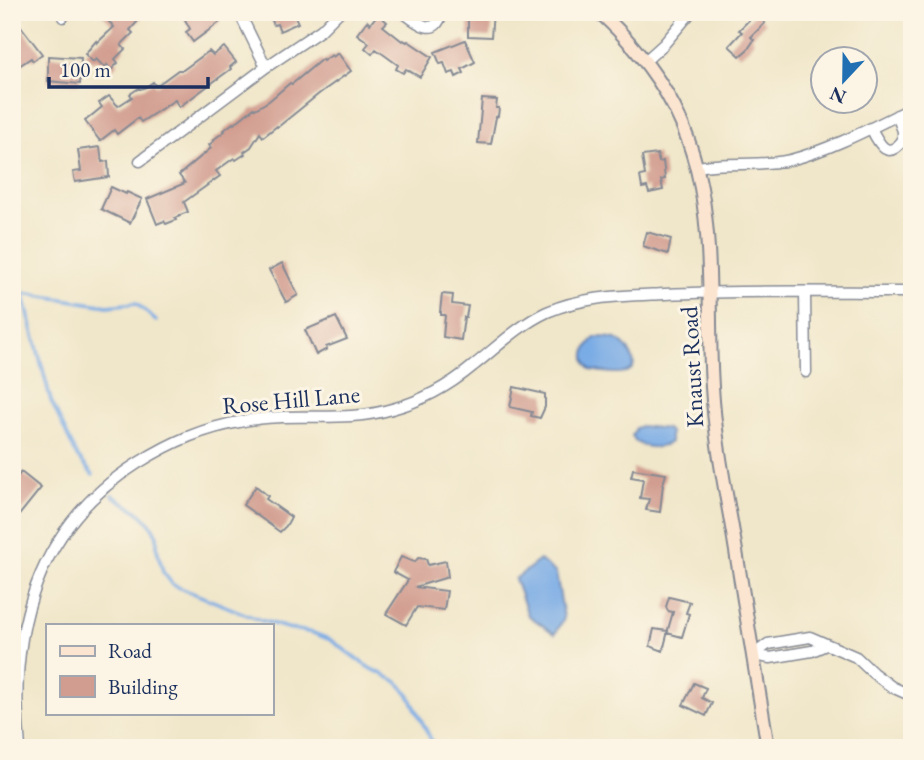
<svg xmlns="http://www.w3.org/2000/svg" width="924" height="760" font-family="'EB Garamond',serif">
	<style>
		.water { fill: #79abe5; stroke: #4a6da2; stroke-width: 2 }
		.lines { fill: none; stroke-linecap: round; stroke-linejoin: round }
		.stream { stroke: #79abe5; stroke-width: 3.5 }
		.building { fill: #d19d90 }
		.minor-casing { stroke: #868a94; stroke-width: 13 }
		.secondary-casing { stroke: #868a94; stroke-width: 16 }
		.minor { stroke: #fff; stroke-width: 10 }
		.secondary { stroke: #fce5d0; stroke-width: 12 }
		.labels { text-anchor: middle; stroke-width: 6; stroke-linejoin: round; paint-order: stroke }
		.street-label { font-size: 24px; fill: #1b2f5e; stroke: #fcf5e5 }
	</style>
	<rect width="100%" height="100%" fill="#fcf5e5"/>
	<filter id="ink" filterUnits="userSpaceOnUse"><feTurbulence type="fractalNoise" baseFrequency=".0143" numOctaves="2"/><feDisplacementMap in="SourceGraphic" scale="14" xChannelSelector="R" yChannelSelector="G"/><feConvolveMatrix kernelMatrix="1 2 1 2 8 2 1 2 1" color-interpolation-filters="sRGB"/></filter>
	<filter id="wash" filterUnits="userSpaceOnUse"><feTurbulence type="fractalNoise" baseFrequency=".00686" numOctaves="4" result="noise"/><feDisplacementMap in="SourceGraphic" scale="28" xChannelSelector="R" yChannelSelector="G"/><feGaussianBlur stdDeviation="1.57" result="paint"/><feColorMatrix in="noise" values="0 0 0 0 0 0 0 0 0 0 0 0 0 0 0 0 0 1.4 0 .05"/><feComposite in="paint" operator="in"/></filter>
	<g filter="url(#wash)">
		<rect width="100%" height="100%" fill="#f0e6c9"/>
		<path class="water" d="M596 337C603 337 611 337 618 340 626 345 641 364 629 371 622 375 600 372 591 370 580 359 585 346 596 337Z
			M642 426 666 429 670 432V442C659 451 638 448 632 436L636 428Z
			M540 560 556 573 564 618 555 634 528 615 515 579Z"/>
		<g class="lines">
			<path class="stream" d="M12 283 23 293 51 401 77 456 93 475
				M23 293 108 306 136 303 156 321
				M112 495 137 511 150 523 157 536V549L163 572 173 585 260 620 287 628 313 633 331 640 368 667 396 681 408 693 435 748"/>
		</g>
		<g id="blocks">
			<path class="building" d="M100 12H146L130 30 133 33 121 45 125 49 115 59 118 63 111 70 107 65 105 68 96 59 93 62 85 54 96 41 97 43 114 27Z
				M181 12H225L217 17 220 22 193 42 186 32 190 29Z
				M268 12H293L298 23 280 31 277 24 274 25Z
				M468 12H493L491 37 468 36Z
				M756 13 765 23 751 37 754 40 748 49 740 56 729 46 742 32 739 30Z
				M378 14 387 22 383 26 402 41 403 40 407 42 408 41 432 57 420 77 406 69 403 73 396 69 398 65 376 49 372 54 365 48 369 43 357 34 367 21 370 24Z
				M20 25 42 54 33 61 31 58 19 66 12 58V31Z
				M465 40 475 62 462 69 464 73 456 77 454 72 448 74 444 63 440 64 435 52Z
				M224 47 236 62 230 67 231 69 179 107 175 100 141 122 138 118 117 134 114 130 100 141 85 121 102 107 99 103 109 96 118 106 132 97 130 94 139 88 140 89 146 87 153 82 156 86 178 70H183L209 51 213 55Z
				M338 53 351 71 320 93 278 127 277 126 263 137 260 133 251 147 244 152 245 154 236 160 234 158 216 171 220 176 184 202 188 212 180 215V216L175 218 176 220 166 224 164 221 157 224 147 199 185 183 179 175 211 148 209 145 214 141 213 140 225 131 224 130 233 123 234 124 254 108 255 109 269 101 290 83 292 84 322 59 323 61 332 55 333 57Z
				M48 56 81 58 80 84 48 81Z
				M482 99 497 100 496 108H499L498 116 496 117 491 144 478 143Z
				M100 147 102 162 108 161 109 177 75 182 73 172 81 171 78 150Z
				M657 154 659 162 663 161 665 179 661 180 663 190 649 193 647 187 642 188 640 176 645 175 642 156Z
				M111 187 126 194 127 192 142 199 130 223 101 209Z
				M647 232 671 239 668 254 643 246Z
				M282 263 298 295 286 302 269 270Z
				M442 294 453 295 452 304 468 306 466 317H464L461 340 443 337 445 315H441V312H440Z
				M336 317 347 339 326 347 327 349 316 355 305 330Z
				M514 387 545 394V407L540 418 531 416 532 412 510 407Z
				M633 469 666 474 663 484 660 512 646 510 649 499 640 498 643 479 631 477Z
				M21 472 41 488 12 524V484Z
				M256 486 268 496 266 499 291 517 286 526 280 532 243 505Z
				M401 557 415 562 418 558 426 559 428 565 446 561 448 577 415 587 447 591 444 610 417 607 406 625 386 614 408 580 393 572Z
				M669 597 690 602 686 613 689 614 682 637 667 633 673 612 668 611 666 607Z
				M654 629 668 631 663 651 650 646Z
				M694 683 706 688 702 698 712 703 706 716 683 705Z"/>
		</g>
	</g>
	<g filter="url(#ink)">
		<use href="#blocks" fill-opacity="0" stroke="#868a94" stroke-width="2"/>
		<g class="lines">
			<defs>
				<path id="minor" d="M239 12 266 67
					M403 12C417 23 436 39 442 12
					M63 17 67 12
					M644 62 664 44 691 12
					M871 128C879 144 887 161 903 140V131L897 115
					M140 161 266 67 321 30 339 12
					M697 167C728 161 760 167 790 160 830 150 875 126 912 108
					M805 293 806 372
					M753 655 768 644 810 637 856 657 873 673 892 687 912 696
					M753 655 770 658 812 651 826 645
					M20 748C8 633 35 527 138 463 173 441 204 428 244 421 293 411 343 424 392 409 422 401 449 386 473 366 496 348 519 325 547 312 584 296 624 296 665 294 747 290 830 292 912 292"/>
				<path id="secondary" d="M599 12C618 28 634 47 649 67 733 179 699 302 716 429 720 466 728 503 734 539 745 609 757 678 768 748"/>
			</defs>
			<use href="#minor" class="minor-casing"/>
			<use href="#secondary" class="secondary-casing"/>
			<use href="#minor" class="minor"/>
			<use href="#secondary" class="secondary"/>
		</g>
	</g>
	<g class="labels">
		<g class="street-label">
			<text transform="translate(692 367) rotate(-93)" y="8">Knaust Road</text>
			<text transform="translate(291 400) rotate(-5)" y="8">Rose Hill Lane</text>
		</g>
	</g>
	<rect width="924" height="760" fill="none" stroke="#fcf5e5" stroke-width="42"/>
	<rect x="46" y="624" width="228" height="91" fill="#fcf5e5" stroke="#a2a6af" stroke-width="2"/>
	<rect x="60" y="646" width="35" height="10" fill="#fce5d0" stroke="#a2a6af" stroke-width="2"/>
	<text x="108" y="658" font-size="21" fill="#1b2f5e">Road</text>
	<rect x="60" y="676" width="35" height="21" fill="#d19d90" stroke="#a2a6af" stroke-width="2"/>
	<text x="108" y="694" font-size="21" fill="#1b2f5e">Building</text>
	<g transform="translate(844 80) rotate(202)"><circle r="33" fill="#fcf5e5" stroke="#a2a6af" stroke-width="2"/>
	<path d="M0-5L12 26L0 18L-12 26Z" fill="#1f6fb2"/>
	<text y="-10" font-size="19" font-weight="bold" text-anchor="middle" fill="#1b2f5e">N</text>
	</g>
	<path d="M49 77v10h159v-10" fill="none" stroke="#1b2f5e" stroke-width="3.5"/>
	<text x="60" y="77" font-size="21" fill="#1b2f5e" stroke="#fcf5e5" stroke-width="5" paint-order="stroke">100 m</text>
</svg>
